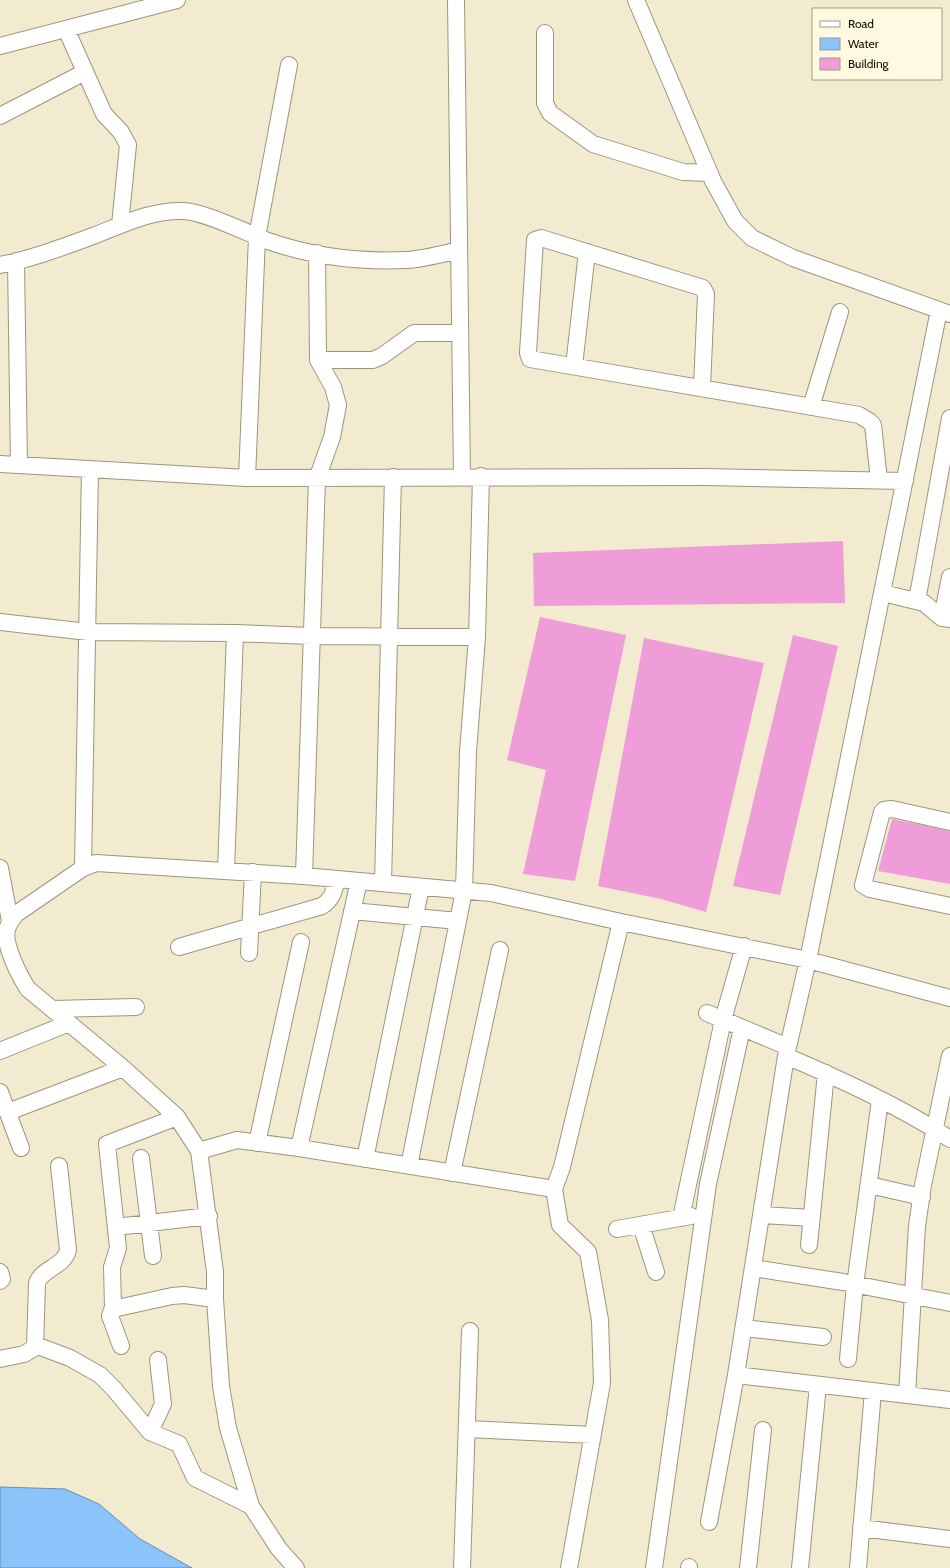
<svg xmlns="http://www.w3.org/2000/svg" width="950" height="1568" font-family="Cabin,sans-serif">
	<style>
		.water { fill: #8bc4fb; stroke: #668eb2 }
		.building { fill: #ef9dd9 }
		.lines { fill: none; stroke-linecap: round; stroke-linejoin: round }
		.minor-casing { stroke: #9d957c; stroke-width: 18 }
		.minor { stroke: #fff; stroke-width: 16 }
	</style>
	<rect width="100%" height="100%" fill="#f3ebd0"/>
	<path class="water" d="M0 1487 65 1489 99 1504 140 1539 192 1568H0Z"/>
	<path class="building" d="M843 541 845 603 534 606 533 553Z
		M540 617 626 635 575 881 523 874 546 770 507 760Z
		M793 635 838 646 780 895 733 886Z
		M644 638 764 663 706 912 661 899 598 886Z
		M892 819 950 831V884L878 871Z"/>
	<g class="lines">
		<defs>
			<path id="minor" d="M456 0 462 477
				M636 0 713 181 735 221 752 238 793 258 950 314
				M66 29 104 114 121 132 128 145 120 225
				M545 33V103L550 113 593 144 683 172 710 173
				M0 46 177 0
				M0 116 85 72
				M16 261 19 465
				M0 265C31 259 63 247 93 236 122 225 150 210 183 211 203 211 247 233 268 241 311 256 360 262 406 260 424 259 442 254 459 250
				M939 310 808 960 786 1056C842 1080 899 1106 950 1139
				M318 360H373L382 356 414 333H460
				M574 366 587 252
				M702 388 706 294 703 288 541 238 535 240 528 353 530 359 859 415 869 421 873 425 879 480
				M811 407 840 312
				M0 464 247 478 704 477 905 481
				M247 478 257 237 289 65
				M883 593 924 603 942 618 950 619
				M917 601 950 418
				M942 618 950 577
				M0 622 88 632 235 633 311 636 477 637
				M950 822 892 809 884 810 882 812 863 885 870 889 950 906
				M0 868 10 921
				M83 868 90 469
				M226 870 235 633
				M304 876 317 479 332 437 338 405 333 387 318 360 317 253
				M383 883 393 477
				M352 911 458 921
				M179 947 322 906C333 899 334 890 337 879
				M249 953 253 872
				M52 1009 136 1007
				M707 1013 788 1047
				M0 1051 69 1023
				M0 1092 21 1148
				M8 1112 123 1068
				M257 1143 301 942
				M299 1148 359 881
				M199 1151 237 1140 299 1148 554 1189 562 1167 621 922
				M141 1158 153 1256
				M365 1159 421 887
				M409 1166 464 891 468 752 477 637 481 476
				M452 1173 500 950
				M869 1185 922 1197
				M554 1189 560 1225 588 1252 600 1320 602 1383 569 1568
				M761 1215 812 1218
				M681 1218 723 1020 744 946
				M641 1225 656 1272
				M116 1227 209 1216
				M617 1229 691 1216
				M809 1245 826 1073
				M753 1268 843 1282 950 1303
				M0 1272 2 1279 0 1281
				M113 1309 172 1296 184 1295 215 1299
				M744 1328 823 1337
				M121 1346 110 1316 113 1307 112 1267 118 1248 107 1144 177 1117
				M35 1347 37 1283C42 1268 64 1267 68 1250L59 1166
				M0 1359 24 1354 38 1346 70 1358 100 1375 114 1389 150 1432 179 1444 195 1478 251 1506
				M848 1359 855 1285 880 1100
				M736 1375 950 1400
				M907 1395 917 1226 923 1185 950 1056
				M467 1429 593 1435
				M150 1432 163 1404 158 1360
				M709 1522 736 1375 786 1056
				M861 1528 950 1539
				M296 1568 279 1549 251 1506 228 1428 221 1386 215 1299V1272L199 1151 177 1117 123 1068 28 989C20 977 3 944 7 930 8 924 12 919 16 914L83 868 96 863 304 876 491 893 621 922 808 960 950 998
				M462 1568 470 1331
				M654 1568 708 1184 742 1028
				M689 1568V1567
				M748 1568 763 1430
				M800 1568 818 1385
				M858 1568 873 1391"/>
		</defs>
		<use href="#minor" class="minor-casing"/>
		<use href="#minor" class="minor"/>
	</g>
	<rect x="812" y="8" width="130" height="72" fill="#fff9e2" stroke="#a09b8a"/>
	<rect x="820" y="21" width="20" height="6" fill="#ffffff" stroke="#a09b8a"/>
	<text x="848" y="28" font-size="12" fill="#110f06">Road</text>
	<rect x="820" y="38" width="20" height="12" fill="#8bc4fb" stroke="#a09b8a"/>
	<text x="848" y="48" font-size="12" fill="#110f06">Water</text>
	<rect x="820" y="58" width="20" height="12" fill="#ef9dd9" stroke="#a09b8a"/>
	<text x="848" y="68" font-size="12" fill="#110f06">Building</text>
</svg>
